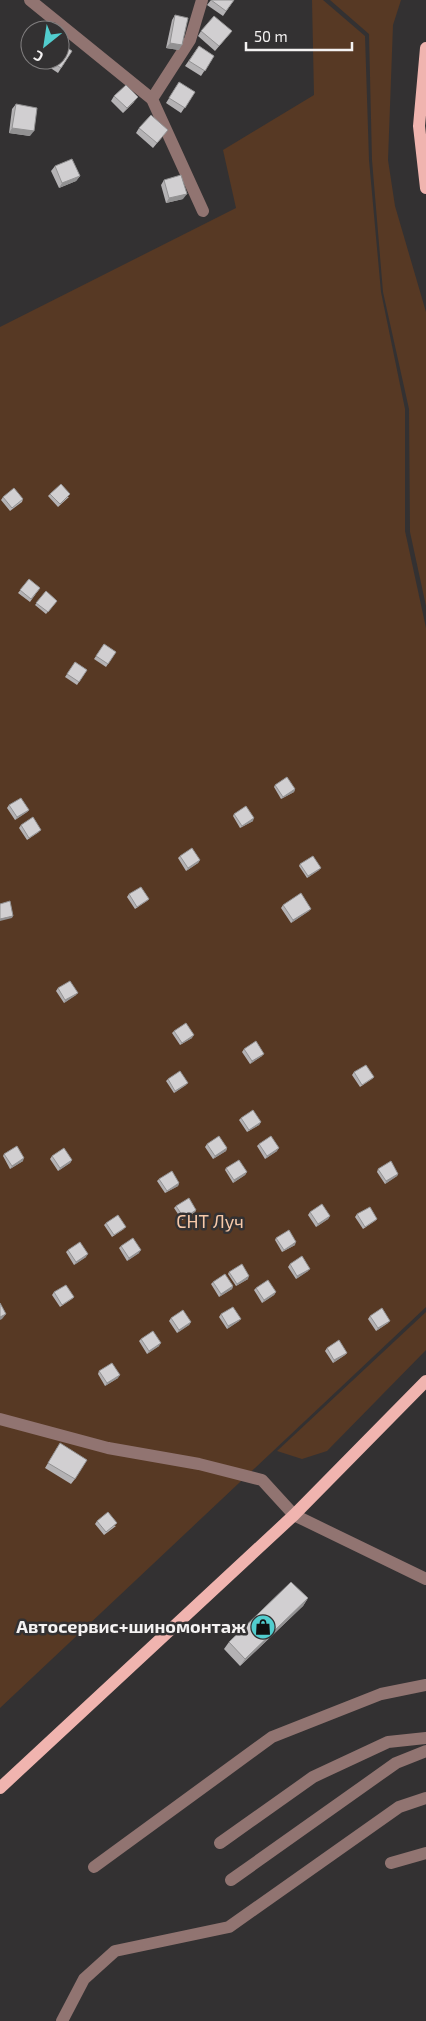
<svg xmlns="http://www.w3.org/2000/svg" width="426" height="2021" font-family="'Exo 2',sans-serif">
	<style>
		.green { fill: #573924 }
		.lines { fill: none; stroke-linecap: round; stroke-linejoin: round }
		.minor { stroke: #917471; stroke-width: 12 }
		.major { stroke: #f0b4af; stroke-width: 12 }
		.wall { fill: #b4b2b4 }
		.shaded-wall { fill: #929192 }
		.building { fill: #d1cfd1; stroke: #929192 }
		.labels { text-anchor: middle; stroke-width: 5; stroke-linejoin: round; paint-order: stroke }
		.park-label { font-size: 18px; fill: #f7c9a9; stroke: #333132 }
		.poi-label { font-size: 18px; font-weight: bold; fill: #f4f2f2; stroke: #333132; text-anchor: end }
	</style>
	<rect width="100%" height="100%" fill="#333132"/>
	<path class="green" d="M312 0H323L365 36 369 160 381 292 405 409V531L426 628V1307L0 1708V327L236 208 223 150 314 95Z
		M330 0H401L393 25 388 160 395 206 426 312V606L410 532 409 409 383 292 372 160 369 34Z
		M426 1312V1350L327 1451 302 1459 277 1451Z"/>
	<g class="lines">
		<path class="minor" d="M30 0 152 99 203 211
			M152 99 190 40 202 0
			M0 1419 108 1448 199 1464 262 1480 294 1515 426 1579
			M220 1843 313 1777 388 1742 426 1738
			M391 1863 426 1853
			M94 1867 272 1737 381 1694 426 1685
			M231 1880 396 1763 426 1751
			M62 2021 84 1979 115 1951 229 1927 399 1807 426 1798"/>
		<path class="major" d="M426 48 419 126 426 188
			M0 1788 294 1515 426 1381"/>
	</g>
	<path class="wall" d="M211 0H234L223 16 207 5Z
		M175 15 179 50 166 48 172 20Z
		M201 31H232L215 51 198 36Z
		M199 46 214 56 201 76 185 66Z
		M72 51 58 73 40 61 41 60H60Z
		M176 87 195 92 181 113 166 103Z
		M114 96 134 102 123 113 111 101Z
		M16 104 30 136 9 133 12 109Z
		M139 128 168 130 153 148 136 133Z
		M55 166 80 176 76 181 59 188 51 171Z
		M164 180 183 199 166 203 161 185Z
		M50 494 69 497 58 507 48 496Z
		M3 497 23 499 22 502 10 511 1 500Z
		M29 579 40 588 30 602 18 593Z
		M46 591 57 601 46 614 35 605Z
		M104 644 116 652 106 667 94 659Z
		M75 662 87 670 77 685 65 677Z
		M275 785 295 789 294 792 281 799 274 787Z
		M9 805 29 810 27 812 15 820 7 808Z
		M234 814 253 821 240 828 233 816Z
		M21 825 39 832 27 840 19 828Z
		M180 856 200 860 198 863 186 871 178 858Z
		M300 864 319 870 307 878 299 866Z
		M129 894 149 899 147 901 135 909 127 897Z
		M283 905 309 911 291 923 281 908Z
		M58 988 76 995 64 1003 56 991Z
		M174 1031 192 1038 180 1045 172 1033Z
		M244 1049 262 1056 250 1064 242 1052Z
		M354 1072 374 1077 372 1079 360 1087 352 1075Z
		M168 1079 186 1085 174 1093 166 1081Z
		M241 1118 261 1122 259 1125 247 1132 239 1120Z
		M207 1144 227 1148 226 1151 213 1159 205 1147Z
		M259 1144 277 1151 265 1159 257 1146Z
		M4 1154 23 1161 10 1169 3 1156Z
		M52 1156 72 1160 70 1163 58 1171 50 1159Z
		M226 1168 247 1172 245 1175 233 1183 225 1170Z
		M378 1169 398 1174 397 1176 385 1184 377 1172Z
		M159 1179 179 1183 178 1186 165 1193 157 1181Z
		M176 1206 196 1210 195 1212 182 1220 174 1208Z
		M310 1212 330 1216 328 1219 316 1227 308 1215Z
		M357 1214 377 1219 375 1221 363 1229 355 1217Z
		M106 1223 124 1229 112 1237 104 1225Z
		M276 1238 295 1245 282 1252 275 1240Z
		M121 1246 139 1253 127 1261 119 1248Z
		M68 1250 86 1257 74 1265 66 1252Z
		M290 1264 308 1271 296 1279 288 1267Z
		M229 1272 248 1279 236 1286 228 1274Z
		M213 1282 233 1286 232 1289 219 1297 211 1284Z
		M256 1288 276 1292 274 1295 262 1303 254 1290Z
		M54 1292 74 1297 72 1299 60 1307 52 1295Z
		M221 1314 239 1321 227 1329 219 1317Z
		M370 1316 388 1323 376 1331 368 1319Z
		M171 1318 191 1322 189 1325 177 1333 169 1321Z
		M141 1339 159 1346 147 1354 139 1341Z
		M327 1348 347 1353 345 1355 333 1363 325 1351Z
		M99 1371 118 1378 105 1386 98 1374Z
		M57 1448 75 1479 71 1484 45 1468Z
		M97 1521 116 1526 104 1535 95 1524Z
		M308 1598 303 1606 240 1666 224 1649 229 1642Z"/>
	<path class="shaded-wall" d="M170 43 182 45 179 50 166 48Z
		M138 97 134 102 123 113 127 108Z
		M12 128 34 131 30 136 9 133Z
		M80 176 76 181 59 188 62 183Z
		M187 194 183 199 166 203 169 198Z
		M295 789 294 792 281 799 283 797Z
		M29 810 27 812 15 820 17 817Z
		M254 818 253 821 240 828 242 826Z
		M200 860 198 863 186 871 188 868Z
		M321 868 319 870 307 878 308 876Z
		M311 909 309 911 291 923 293 920Z
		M13 916 12 918 0 921V919Z
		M78 993 76 995 64 1003 65 1000Z
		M194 1035 192 1038 180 1045 182 1043Z
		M264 1054 262 1056 250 1064 252 1061Z
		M188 1083 186 1085 174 1093 175 1091Z
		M261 1122 259 1125 247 1132 249 1130Z
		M227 1148 226 1151 213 1159 215 1156Z
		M279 1148 277 1151 265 1159 267 1156Z
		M24 1158 23 1161 10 1169 12 1166Z
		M72 1160 70 1163 58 1171 60 1168Z
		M247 1172 245 1175 233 1183 234 1180Z
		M398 1174 397 1176 385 1184 386 1181Z
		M179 1183 178 1186 165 1193 167 1191Z
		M196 1210 195 1212 182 1220 184 1218Z
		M330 1216 328 1219 316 1227 318 1224Z
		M296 1242 295 1245 282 1252 284 1250Z
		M141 1250 139 1253 127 1261 129 1258Z
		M88 1254 86 1257 74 1265 76 1262Z
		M310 1269 308 1271 296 1279 297 1276Z
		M249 1276 248 1279 236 1286 237 1284Z
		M233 1286 232 1289 219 1297 221 1294Z
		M276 1292 274 1295 262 1303 264 1300Z
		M6 1314 2 1319 0 1320V1317Z
		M241 1319 239 1321 227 1329 228 1326Z
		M390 1321 388 1323 376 1331 378 1328Z
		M191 1322 189 1325 177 1333 179 1330Z
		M161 1343 159 1346 147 1354 149 1351Z
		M347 1353 345 1355 333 1363 334 1360Z
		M120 1375 118 1378 105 1386 107 1383Z
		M308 1598 303 1606 240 1666 245 1659Z"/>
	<path class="building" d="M211 0H234L226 11Z
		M175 15 188 18 182 45 170 43Z
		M214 16 232 31 219 46 201 31Z
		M60 43 72 51 61 68 49 60H60Z
		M199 46 214 56 205 71 189 61Z
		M179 82 195 92 185 108 169 98Z
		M126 85 138 97 127 108 114 96Z
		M16 104 37 108 34 131 12 128Z
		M151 115 168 130 157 143 139 128Z
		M72 159 80 176 62 183 55 166Z
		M181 175 187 194 169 198 164 180Z
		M61 484 70 494 60 504 50 494Z
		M14 488 23 499 12 508 3 497Z
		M29 579 40 588 31 599 20 590Z
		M46 591 57 601 48 612 36 603Z
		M104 644 116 652 108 664 96 656Z
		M75 662 87 670 79 682 67 674Z
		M287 777 295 789 283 797 275 785Z
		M21 798 29 810 17 817 9 805Z
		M246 806 254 818 242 826 234 814Z
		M33 817 41 830 29 838 21 825Z
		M192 848 200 860 188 868 180 856Z
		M313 856 321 868 308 876 300 864Z
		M141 887 149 899 137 907 129 894Z
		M301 893 311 909 293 920 283 905Z
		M10 901 13 916 0 919V904Z
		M70 981 78 993 65 1000 58 988Z
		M186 1023 194 1035 182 1043 174 1031Z
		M256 1041 264 1054 252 1061 244 1049Z
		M366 1065 374 1077 362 1085 354 1072Z
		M180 1071 188 1083 175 1091 168 1079Z
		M253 1110 261 1122 249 1130 241 1118Z
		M219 1136 227 1148 215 1156 207 1144Z
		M271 1136 279 1148 267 1156 259 1144Z
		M17 1146 24 1158 12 1166 4 1154Z
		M64 1148 72 1160 60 1168 52 1156Z
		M239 1160 247 1172 234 1180 226 1168Z
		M391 1161 398 1174 386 1181 378 1169Z
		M172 1171 179 1183 167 1191 159 1179Z
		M189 1198 196 1210 184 1218 176 1206Z
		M322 1204 330 1216 318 1224 310 1212Z
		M370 1207 377 1219 365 1227 357 1214Z
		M118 1215 126 1227 114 1235 106 1223Z
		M289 1230 296 1242 284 1250 276 1238Z
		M133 1238 141 1250 129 1258 121 1246Z
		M80 1242 88 1254 76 1262 68 1250Z
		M302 1256 310 1269 297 1276 290 1264Z
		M242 1264 249 1276 237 1284 229 1272Z
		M225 1274 233 1286 221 1294 213 1282Z
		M268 1280 276 1292 264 1300 256 1288Z
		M66 1285 74 1297 62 1305 54 1292Z
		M0 1303 6 1314 0 1317Z
		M233 1307 241 1319 228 1326 221 1314Z
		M382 1308 390 1321 378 1328 370 1316Z
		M183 1310 191 1322 179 1330 171 1318Z
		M153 1331 161 1343 149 1351 141 1339Z
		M339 1340 347 1353 334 1360 327 1348Z
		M112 1363 120 1375 107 1383 99 1371Z
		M60 1443 87 1460 75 1479 48 1463Z
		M108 1512 117 1523 106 1532 97 1521Z
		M291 1582 308 1598 245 1659 229 1642Z"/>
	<defs>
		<symbol id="shop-disc" viewBox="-11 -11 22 22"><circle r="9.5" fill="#52cdce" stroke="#333132"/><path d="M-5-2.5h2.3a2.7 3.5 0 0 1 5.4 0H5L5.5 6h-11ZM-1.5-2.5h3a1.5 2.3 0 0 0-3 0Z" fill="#111"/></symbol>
	</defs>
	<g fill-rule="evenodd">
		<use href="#shop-disc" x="249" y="1613" width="28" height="28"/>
	</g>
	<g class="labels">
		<g class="park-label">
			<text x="210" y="1228">СНТ Луч</text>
		</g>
		<g class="poi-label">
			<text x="246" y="1633">Автосервис+шиномонтаж</text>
		</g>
	</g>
	<g transform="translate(45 45) rotate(210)"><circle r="24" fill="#333132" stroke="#807e7f"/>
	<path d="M0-4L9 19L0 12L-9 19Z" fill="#52cdce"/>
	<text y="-8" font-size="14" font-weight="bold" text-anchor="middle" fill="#f4f2f2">С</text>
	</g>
	<path d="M246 42v8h106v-8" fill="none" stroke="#f4f2f2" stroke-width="2.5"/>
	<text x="254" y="42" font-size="15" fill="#f4f2f2" stroke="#333132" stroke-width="4" paint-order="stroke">50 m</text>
</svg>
